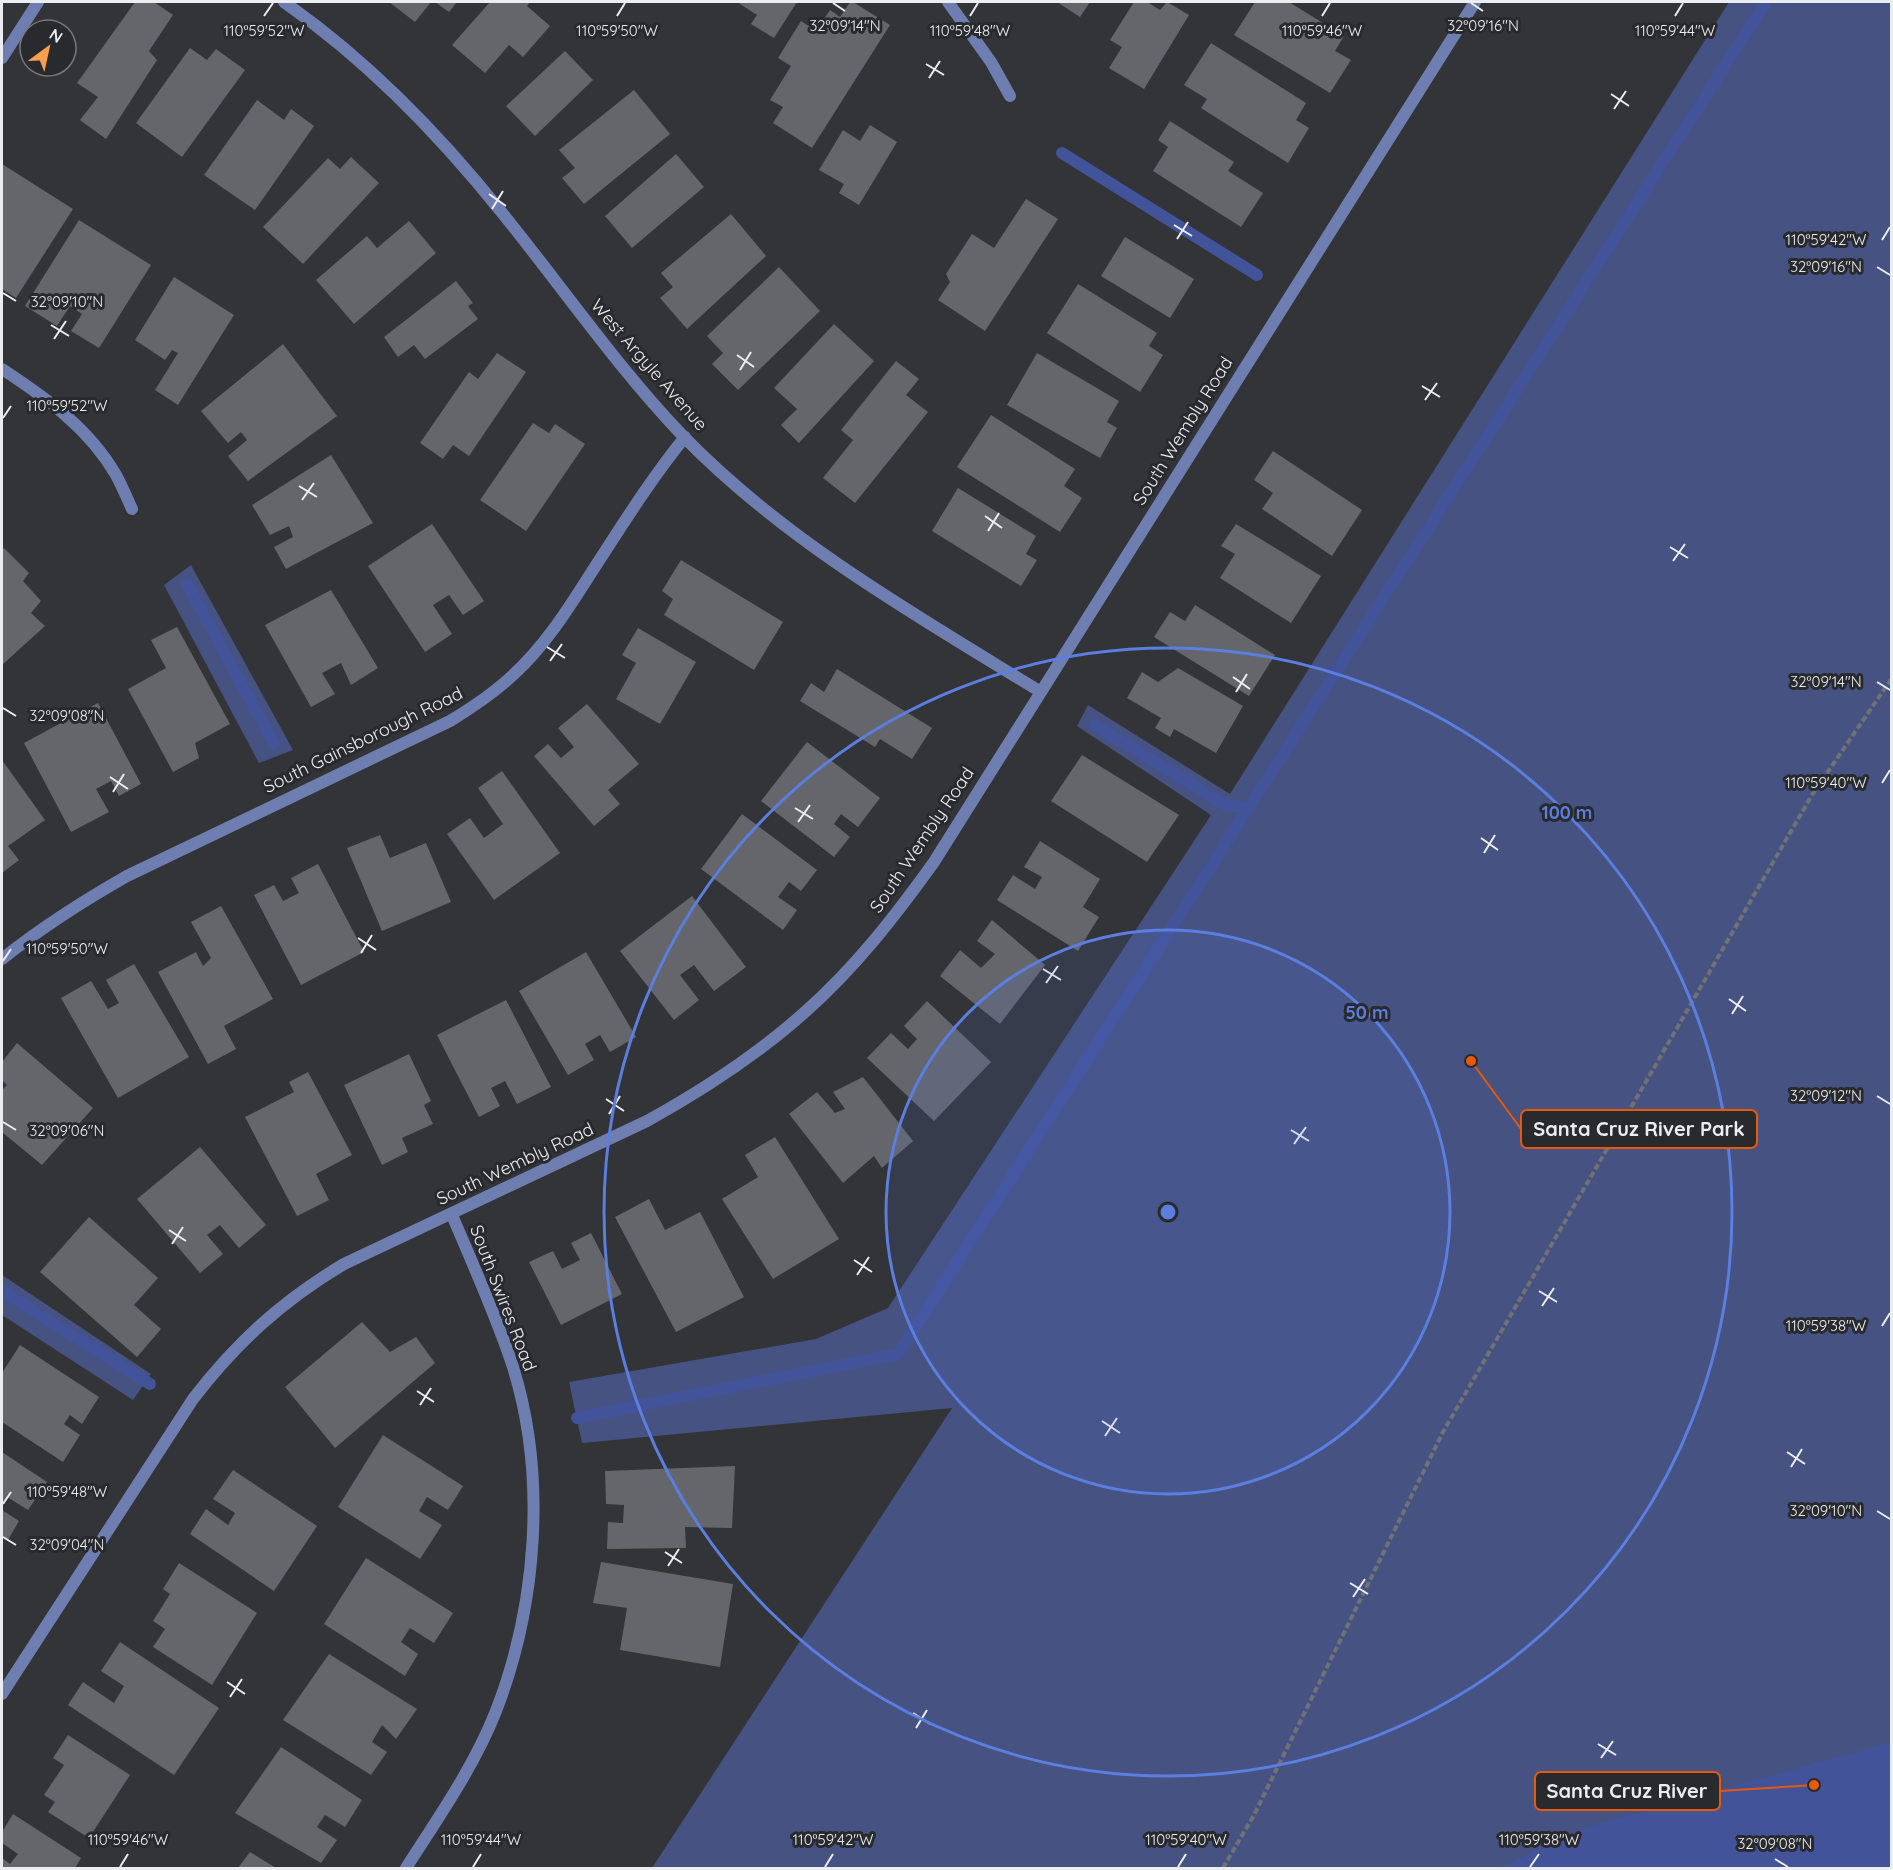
<svg xmlns="http://www.w3.org/2000/svg" width="1893" height="1870" font-family="Quicksand,sans-serif">
	<style>
		.green { fill: #455282 }
		.water { fill: #43539a }
		.lines { fill: none; stroke-linecap: round; stroke-linejoin: round }
		.stream { stroke: #43539a; stroke-width: 12 }
		.building { fill: #64666b }
		.path { stroke: #707275; stroke-width: 4; stroke-dasharray: 6 3; stroke-linecap: butt }
		.minor { stroke: #6f7eb0; stroke-width: 12 }
		.ticks { fill: none; stroke: #ecedf0; stroke-width: 2 }
		.ring { fill: none; stroke: #5b7edf; stroke-width: 3 }
		.labels { text-anchor: middle; stroke-width: 6; stroke-linejoin: round; paint-order: stroke }
		.street-label { font-size: 18px; fill: #ecedf0; stroke: #282a2e }
		.ticks-label { font-size: 15px; text-anchor: middle; fill: #ecedf0; stroke: #282a2e; stroke-width: 6; stroke-linejoin: round; paint-order: stroke }
		.centre { fill: #5b7edf; stroke: #282a2e; stroke-width: 3 }
		.ring-label { font-size: 18px; text-anchor: middle; font-weight: bold; fill: #5b7edf; stroke: #282a2e; stroke-width: 6; stroke-linejoin: round; paint-order: stroke }
		.leader { fill: none; stroke: #e8590c; stroke-width: 2 }
		.callout-dot { fill: #e8590c; stroke: #282a2e; stroke-width: 2 }
		.callout { fill: #282a2e; stroke: #e8590c; stroke-width: 2 }
		.callout-label { font-size: 20px; text-anchor: middle; font-weight: bold; fill: #ecedf0 }
	</style>
	<rect width="100%" height="100%" fill="#323438"/>
	<path class="green" d="M1729 2H1891V1868H652L952 1408 582 1443 569 1382 816 1339 888 1308 1211 815 1077 726 1088 705 1230 794Z
		M191 565 293 750 259 763 164 585Z
		M2 1275 151 1374 133 1400 2 1315Z"/>
	<path class="water" d="M1891 1742V1868H1499L1583 1828Z"/>
	<g class="lines">
		<path class="stream" d="M1062 153 1257 275
			M187 584 274 744
			M1095 725 1227 806 1249 807
			M2 1291 150 1384
			M577 1418 898 1354 1766 2"/>
	</g>
	<path class="building" d="M135 2H154L173 15 149 51 157 60 106 139 80 120 98 97 77 83Z
		M389 2H431L415 22Z
		M435 2H457L449 12Z
		M490 2H530L527 6 550 26 523 57 509 45 485 73 452 45Z
		M737 2H797L774 38 751 24 757 15Z
		M850 2H853L890 25 812 148 773 123 783 107 770 100 791 66 778 58 801 21 816 31 830 10 840 17Z
		M1057 2H1090L1080 17Z
		M1134 2H1147L1160 10 1167 2 1189 15 1144 89 1109 68 1122 47 1110 40Z
		M1255 2H1289L1344 36 1335 51 1351 60 1330 93 1234 35Z
		M1211 43 1306 103 1296 120 1309 128 1288 163 1201 108 1207 99 1184 85Z
		M190 48 207 60 216 49 245 70 182 157 136 123Z
		M565 51 593 80 535 136 506 106Z
		M634 90 670 134 584 204 562 178 575 168 559 150Z
		M257 100 284 120 291 109 314 126 255 210 204 175Z
		M1170 121 1234 162 1228 171 1263 193 1241 227 1153 171 1168 147 1158 140Z
		M870 125 897 142 859 205 839 193 844 184 819 170 843 130 860 141Z
		M676 154 704 187 632 248 605 216Z
		M351 157 379 183 303 264 263 227 328 158 340 169Z
		M2 164 73 209 16 298 2 289Z
		M1026 199 1058 219 985 331 938 300 950 282 946 274 972 234 994 248Z
		M731 214 766 256 687 329 660 298 673 287 661 273Z
		M79 220 151 265 99 348 71 331 82 314 70 306 57 326 25 306Z
		M409 221 436 253 354 324 316 280 367 236 377 248Z
		M1125 237 1194 279 1170 318 1101 276Z
		M779 267 820 311 738 390 712 364 723 353 707 336Z
		M174 277 234 315 178 405 155 390 178 353 172 350 165 360 135 340Z
		M456 281 473 303 468 306 478 319 425 359 414 345 398 357 384 337Z
		M1078 284 1157 333 1149 346 1163 355 1140 392 1047 333Z
		M834 324 874 361 799 443 781 425 797 409 774 388Z
		M283 344 337 416 248 481 228 456 247 440 241 432 228 443 201 411Z
		M497 353 526 372 469 456 453 445 443 459 420 443 469 372 478 379Z
		M1037 353 1119 401 1107 422 1117 428 1100 458 1007 405Z
		M896 361 919 379 906 395 928 412 855 503 823 478 853 440 841 430Z
		M991 415 1075 469 1064 486 1082 498 1060 532 957 467Z
		M533 423 549 433 555 424 585 444 526 531 480 500Z
		M1273 451 1362 510 1332 556 1262 509 1273 493 1254 480Z
		M331 455 373 523 286 569 274 547 293 537 289 526 270 535 252 505Z
		M958 488 1036 536 1026 554 1037 560 1021 586 932 531Z
		M432 524 484 601 463 615 449 595 433 605 452 634 425 652 368 566Z
		M1236 524 1321 576 1291 623 1220 578 1235 554 1221 546Z
		M4 548 29 573 23 581 41 601 31 613 45 626 2 665V550Z
		M681 560 783 622 754 670 664 615 673 599 662 591Z
		M331 590 378 668 351 685 341 663 322 673 335 694 311 707 265 625Z
		M1195 605 1275 655 1249 696 1154 637 1170 612 1185 621Z
		M177 627 230 724 195 743 199 758 173 772 128 689 166 668 151 640Z
		M638 628 696 662 660 724 616 699 636 663 622 655Z
		M1178 668 1243 706 1216 753 1174 729 1170 737 1155 728 1161 718 1127 698 1142 672 1158 682Z
		M837 669 932 728 912 759 880 739 875 747 800 701 811 683 824 692Z
		M98 703 141 784 119 796 111 781 96 789 109 812 71 832 24 743Z
		M587 704 639 764 608 790 620 804 594 826 534 756 548 744 561 758 574 747 558 728Z
		M807 742 880 798 858 827 841 814 834 824 850 837 834 857 761 801Z
		M1082 755 1179 815 1147 862 1051 801Z
		M2 760 45 820 8 846 19 860 2 873Z
		M502 771 560 853 494 900 447 834 470 818 484 838 503 824 478 788Z
		M742 814 817 870 801 891 789 882 778 897 797 910 783 930 701 869Z
		M380 835 390 858 426 843 451 902 382 931 347 848Z
		M1040 841 1100 879 1083 907 1099 917 1078 951 997 900 1013 875 1035 889 1042 877 1024 867Z
		M318 864 364 952 301 985 254 895 274 885 283 901 299 893 291 878Z
		M692 896 746 967 714 991 694 965 680 975 699 1000 674 1020 620 951Z
		M221 906 273 999 224 1026 236 1049 208 1064 158 972 196 952 203 966 211 958 191 922Z
		M992 920 1045 965 1000 1024 940 976 960 950 981 968 995 954 977 941Z
		M586 952 636 1037 610 1052 600 1035 585 1044 594 1060 568 1075 519 991Z
		M134 964 189 1057 118 1098 61 998 91 981 108 1009 119 1003 106 980Z
		M506 1000 551 1087 517 1104 505 1081 491 1088 500 1106 479 1117 437 1035Z
		M927 1001 991 1062 934 1121 867 1058 891 1033 908 1049 917 1039 904 1026Z
		M17 1043 93 1108 42 1165 2 1132V1090L7 1085 2 1080V1062Z
		M409 1054 431 1101 424 1105 433 1124 402 1138 408 1152 382 1165 344 1085Z
		M308 1072 352 1155 316 1174 329 1200 297 1216 245 1117 294 1092 289 1082Z
		M863 1077 913 1141 882 1168 874 1156 843 1183 789 1114 817 1092 835 1113 845 1109 833 1092Z
		M775 1137 839 1239 773 1279 722 1199 758 1177 745 1155Z
		M200 1147 266 1225 239 1248 220 1225 207 1235 223 1254 200 1273 137 1199Z
		M649 1199 665 1230 700 1212 744 1297 676 1332 615 1217Z
		M89 1217 158 1278 134 1305 161 1329 137 1357 40 1272Z
		M591 1233 622 1294 561 1325 529 1262 553 1251 562 1269 580 1260 571 1243Z
		M362 1322 390 1352 416 1337 435 1363 335 1448 285 1387Z
		M20 1345 99 1397 82 1424 70 1415 64 1424 80 1435 63 1462 2 1422V1373Z
		M383 1435 463 1486 448 1510 427 1497 419 1511 442 1525 420 1559 338 1507Z
		M2 1452 47 1482 28 1510 7 1497 2 1506Z
		M735 1466 732 1528 685 1527 686 1548 607 1549 608 1522 623 1523 624 1505 606 1504 605 1471Z
		M233 1470 317 1526 274 1591 190 1534 206 1509 228 1525 235 1513 213 1499Z
		M2 1510 19 1521 8 1540 2 1536Z
		M366 1558 453 1613 434 1643 410 1628 401 1642 418 1654 405 1676 324 1624Z
		M601 1562 733 1584 720 1667 620 1650 627 1608 593 1603Z
		M179 1563 257 1613 212 1685 153 1647 165 1629 153 1621 170 1594 163 1589Z
		M120 1642 219 1708 174 1775 68 1705 83 1682 114 1703 124 1686 101 1671Z
		M329 1654 417 1709 396 1739 382 1725 372 1742 387 1752 371 1775 283 1720Z
		M68 1735 130 1775 89 1838 48 1812 55 1802 44 1795 64 1765 53 1758Z
		M281 1747 362 1800 345 1827 325 1815 317 1827 337 1840 321 1863 235 1813Z
		M13 1814 81 1858 75 1868H2V1858L10 1864 18 1854 2 1843V1832Z
		M250 1852 276 1868H238Z"/>
	<g class="lines">
		<path class="path" d="M1223 1868 1254 1815 1443 1432 1812 795 1892 678"/>
		<path class="minor" d="M284 2C367 60 440 135 503 214 563 288 617 367 683 436 785 541 917 616 1041 692
			M948 2 991 62 1010 96
			M2 58 38 2
			M2 369C46 398 89 428 116 475 122 486 127 498 132 509
			M2 959C41 928 83 901 127 876L450 721C473 707 494 693 513 675 545 646 568 609 591 573 621 527 650 480 685 437
			M2 1694 193 1399C237 1342 282 1301 344 1264L647 1121C703 1090 757 1055 805 1012 855 968 896 915 934 862L1475 2
			M406 1868C438 1818 474 1767 496 1711 537 1605 547 1476 513 1367 496 1315 473 1265 452 1215"/>
	</g>
	<path class="ticks" d="M833 3 845 11M1471 3 1483 11M264 16 273 3M617 16 625 3M970 16 978 3M1322 16 1330 3M1675 16 1683 3M926 64 944 75M929 78 940 61M1611 94 1629 106M1614 109 1626 91M489 194 506 206M492 209 503 191M1174 225 1192 236M1177 239 1188 222M1882 240 1890 227M1877 267 1890 275M3 293 16 301M51 325 69 336M54 339 66 321M737 355 754 367M740 370 751 352M1422 386 1440 397M1425 400 1437 383M3 418 11 406M299 486 317 497M302 500 314 483M985 516 1002 528M988 531 999 513M1670 547 1688 558M1673 561 1685 544M547 647 565 658M550 661 562 644M1233 677 1250 689M1877 682 1890 690M1236 692 1247 674M3 708 16 716M110 777 128 789M1882 783 1890 770M113 792 124 774M795 808 813 819M798 822 810 805M1481 838 1498 850M1484 853 1495 835M358 938 376 950M361 953 372 935M3 961 11 949M1043 969 1061 980M1046 983 1058 966M1729 999 1746 1011M1732 1014 1743 996M1877 1096 1890 1104M606 1099 624 1111M609 1114 620 1096M3 1122 16 1130M1291 1130 1309 1141M1294 1144 1306 1127M169 1230 186 1241M172 1244 183 1227M854 1260 872 1272M857 1275 869 1257M1539 1291 1557 1302M1542 1306 1554 1288M1882 1326 1890 1313M417 1391 434 1402M420 1405 431 1388M1102 1421 1120 1433M1105 1436 1117 1418M1787 1452 1805 1464M1791 1467 1802 1449M3 1504 11 1492M1877 1511 1890 1519M3 1537 16 1545M665 1552 682 1563M668 1566 679 1549M1350 1583 1368 1594M1353 1597 1365 1579M227 1682 245 1694M230 1697 242 1679M913 1713 930 1724M916 1728 927 1710M1598 1744 1616 1755M1601 1758 1613 1741M1775 1859 1788 1867M120 1867 128 1854M473 1867 481 1854M825 1867 833 1854M1178 1867 1186 1854M1530 1867 1539 1854"/>
	<circle cx="1168" cy="1212" r="282" fill="#5b7edf" fill-opacity=".12"/>
	<g class="ring">
		<circle cx="1168" cy="1212" r="282"/>
		<circle cx="1168" cy="1212" r="564"/>
	</g>
	<g class="labels">
		<g class="street-label">
			<text transform="translate(649 365) rotate(49)" y="6">West Argyle Avenue</text>
			<text transform="translate(1183 431) rotate(-58)" y="6">South Wembly Road</text>
			<text transform="translate(363 740) rotate(-26)" y="6">South Gainsborough Road</text>
			<text transform="translate(922 840) rotate(-56)" y="6">South Wembly Road</text>
			<text transform="translate(515 1164) rotate(-25)" y="6">South Wembly Road</text>
			<text transform="translate(503 1298) rotate(69)" y="6">South Swires Road</text>
		</g>
	</g>
	<g class="ticks-label">
		<text x="845" y="31">32°09'14"N</text>
		<text x="1483" y="31">32°09'16"N</text>
		<text x="970" y="36">110°59'48"W</text>
		<text x="264" y="36">110°59'52"W</text>
		<text x="617" y="36">110°59'50"W</text>
		<text x="1322" y="36">110°59'46"W</text>
		<text x="1675" y="36">110°59'44"W</text>
		<text x="1826" y="245">110°59'42"W</text>
		<text x="1826" y="272">32°09'16"N</text>
		<text x="67" y="307">32°09'10"N</text>
		<text x="67" y="411">110°59'52"W</text>
		<text x="1826" y="687">32°09'14"N</text>
		<text x="67" y="721">32°09'08"N</text>
		<text x="1826" y="788">110°59'40"W</text>
		<text x="67" y="954">110°59'50"W</text>
		<text x="1826" y="1101">32°09'12"N</text>
		<text x="67" y="1136">32°09'06"N</text>
		<text x="1826" y="1331">110°59'38"W</text>
		<text x="67" y="1497">110°59'48"W</text>
		<text x="1826" y="1516">32°09'10"N</text>
		<text x="67" y="1550">32°09'04"N</text>
		<text x="128" y="1845">110°59'46"W</text>
		<text x="481" y="1845">110°59'44"W</text>
		<text x="833" y="1845">110°59'42"W</text>
		<text x="1186" y="1845">110°59'40"W</text>
		<text x="1539" y="1845">110°59'38"W</text>
		<text x="1775" y="1849">32°09'08"N</text>
	</g>
	<circle cx="1168" cy="1212" r="9" class="centre"/>
	<g class="ring-label">
		<text x="1567" y="819">100 m</text>
		<text x="1367" y="1019">50 m</text>
	</g>
	<path class="leader" d="M1471 1061L1521 1129M1814 1785L1720 1791"/>
	<g class="callout-dot">
		<circle cx="1471" cy="1061" r="6"/>
		<circle cx="1814" cy="1785" r="6"/>
	</g>
	<g class="callout">
		<rect x="1521" y="1110" width="236" height="38" rx="6"/>
		<rect x="1535" y="1772" width="185" height="38" rx="6"/>
	</g>
	<g class="callout-label">
		<text x="1639" y="1136">Santa Cruz River Park</text>
		<text x="1627" y="1798">Santa Cruz River</text>
	</g>
	<rect width="1893" height="1870" fill="none" stroke="#ecedf0" stroke-width="6"/>
	<g transform="translate(48 48) rotate(33)"><circle r="28" fill="#282a2e" stroke="#76787c" stroke-width="1.5"/>
	<path d="M0-4.5L10 22L0 15L-10 22Z" fill="#f8a04b"/>
	<text y="-9" font-size="16" font-weight="bold" text-anchor="middle" fill="#ecedf0">N</text>
	</g>
</svg>
